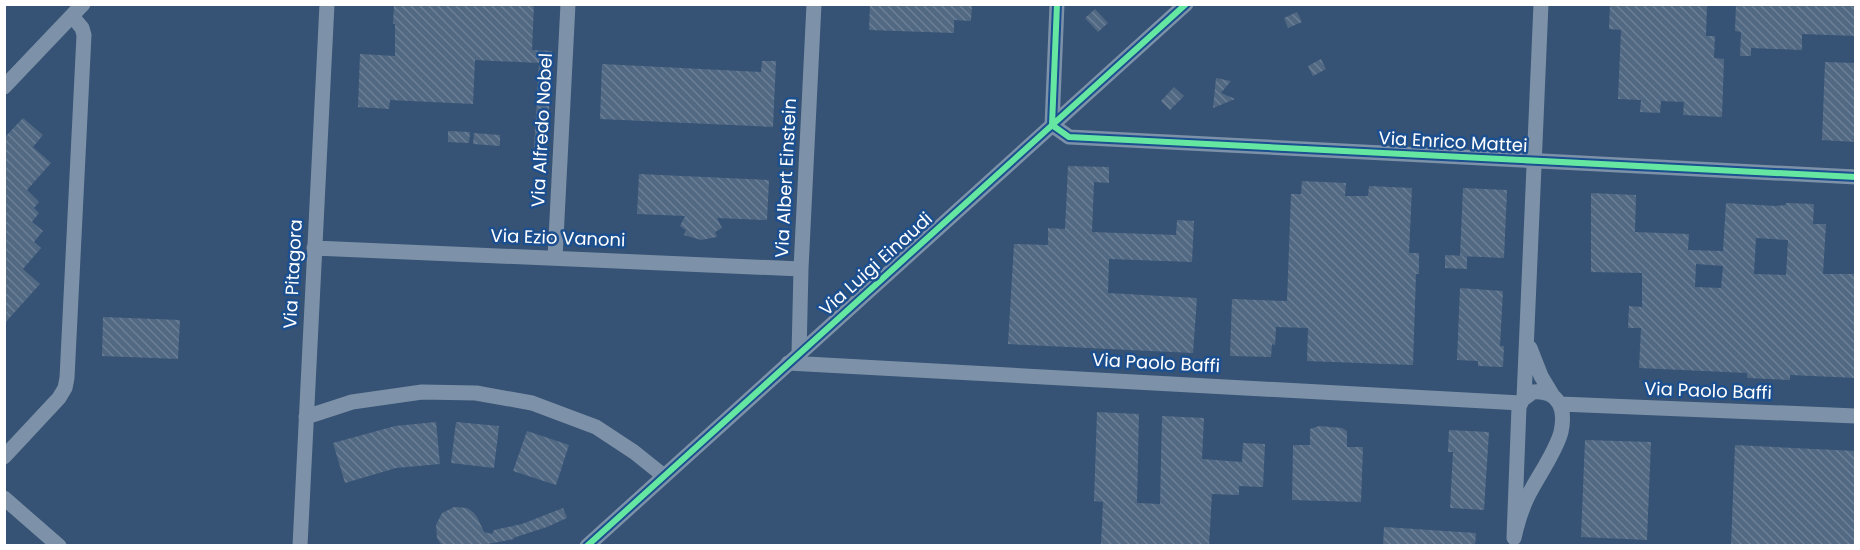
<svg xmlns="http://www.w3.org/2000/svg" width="1860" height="550" font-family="Poppins,sans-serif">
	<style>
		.building { fill: url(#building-back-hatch); fill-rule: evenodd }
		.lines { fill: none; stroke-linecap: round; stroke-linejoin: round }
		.minor { stroke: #7d92a8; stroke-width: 15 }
		.cycleway-casing { stroke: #1b4f8f; stroke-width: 10 }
		.cycleway { stroke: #66e7a1; stroke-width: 6 }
		.labels { text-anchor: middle; stroke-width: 5; stroke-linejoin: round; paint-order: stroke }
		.street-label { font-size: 18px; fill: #fff; stroke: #1b4f8f }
	</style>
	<defs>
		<pattern id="building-back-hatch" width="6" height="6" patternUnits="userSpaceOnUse" patternTransform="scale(1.5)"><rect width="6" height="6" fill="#526984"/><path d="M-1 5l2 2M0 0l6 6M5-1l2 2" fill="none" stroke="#6c8096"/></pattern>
	</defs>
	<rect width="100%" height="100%" fill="#365274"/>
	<path class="building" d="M394 4H534L532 50 552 51 547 148 534 147 539 63 475 60 473 104 390 100 389 109 358 107 360 54 395 56V24H393Z
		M870 4H972L971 21 954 20V33L869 30Z
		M1610 4H1707L1706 36H1715L1714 58 1724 59 1722 117 1683 115 1684 102 1661 101 1660 113 1640 112 1641 100 1618 99 1621 30 1609 29Z
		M1736 4H1856V36L1802 34V50L1751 48V56H1740L1741 32 1735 31Z
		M1095 9 1108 23 1098 32 1085 18Z
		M1297 12 1302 22 1288 28 1284 18Z
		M1321 59 1326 69 1313 76 1308 66Z
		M762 61H776L773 127 600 119 602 64 761 72Z
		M1825 62 1856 63V142L1822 140Z
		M1216 78 1231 81 1221 93 1235 99 1213 108Z
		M1174 87 1184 96 1170 110 1161 101Z
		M23 118 43 135 33 147 51 163 27 190 39 202 34 208 39 213 32 222 43 231 34 242 41 248 23 269 40 284 4 324V138Z
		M448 131 470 132 469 143 448 142Z
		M474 133 500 135V146L473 144Z
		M1068 166 1109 167V183L1094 182 1092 232 1176 235 1177 220 1194 221 1192 262 1109 259 1108 293 1197 298 1193 353 1008 344 1014 244 1048 245V228L1065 229Z
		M639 174 769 180 767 220 717 218 722 228 715 232 717 237 701 240 684 235 686 230 680 226 685 216 637 214Z
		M1302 181 1346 183 1345 196H1368L1369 186 1412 188 1409 253H1419V274H1416L1413 365 1307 361 1308 328 1276 327 1275 345 1272 344 1271 357 1230 356 1232 299 1287 301 1291 194H1301Z
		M1463 188 1507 190 1504 258 1460 256Z
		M1591 193 1636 195 1635 232 1689 234 1688 250 1723 251 1726 203 1775 206 1786 205V203L1814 204 1813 224H1826L1823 274H1856V378L1790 375V380L1747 378V373L1639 368 1641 328H1628L1629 306 1642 307V273L1591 272ZM1756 238 1788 240 1786 275 1754 274ZM1696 264 1723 266 1721 288 1695 287Z
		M1445 255 1467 256V269L1445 268Z
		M1460 288 1503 291 1500 346H1504L1503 367 1478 366V361L1457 360Z
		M103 317 180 320 178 359 102 356Z
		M1097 412 1139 414 1137 503 1160 504 1162 416 1204 418 1202 459 1242 462 1243 443 1265 444 1263 487 1239 486V495L1212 494 1209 546H1101L1103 502 1094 501Z
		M436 422 440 464 396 468 345 483 333 443 395 426Z
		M456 422 499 426 494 468 451 463Z
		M1319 426 1342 428 1347 431V447H1363L1361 502 1292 500 1293 445H1310V429Z
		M1449 430 1489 432 1484 510 1450 508 1453 452H1448Z
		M527 431 569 445 556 485 513 471Z
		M1585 440 1651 442 1647 540 1581 537Z
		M1735 445 1856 451V546H1731Z
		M454 507 467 508 473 512 477 517 484 532 492 534 494 530 522 524 563 508 567 518 547 527 513 538 514 539 477 546H442L437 538 436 525 442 513Z
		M1384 527 1476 533 1475 546H1383Z"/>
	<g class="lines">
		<path class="minor" d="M1057 4 1052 125 1069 137 1856 177
			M4 87 83 4
			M314 248 801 269
			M555 258 568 4
			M1530 348 1541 376 1553 396
			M799 354 801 269 814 4
			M788 363 1521 403
			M1533 392C1559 390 1566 409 1561 432 1556 452 1536 479 1527 498 1521 511 1517 524 1514 538L1519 407 1522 400Z
			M1524 398 1541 4
			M1560 404 1856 416
			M306 417 352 402 422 392 476 393 532 403 596 427 634 452 664 476
			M4 457 59 398 65 388 67 378 84 35 82 28 72 16
			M4 498 59 546
			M300 546 327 4
			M587 546 1186 4"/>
		<defs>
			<path id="cycleway" d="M1057 4 1052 125 1069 137 1856 177
				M587 546 1186 4"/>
		</defs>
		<use href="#cycleway" class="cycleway-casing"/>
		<use href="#cycleway" class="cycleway"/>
	</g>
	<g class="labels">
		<g class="street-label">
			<text transform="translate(542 130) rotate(-87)" y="6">Via Alfredo Nobel</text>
			<text transform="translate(1453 142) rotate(3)" y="6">Via Enrico Mattei</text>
			<text transform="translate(786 178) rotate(-87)" y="6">Via Albert Einstein</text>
			<text transform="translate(558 238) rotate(2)" y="6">Via Ezio Vanoni</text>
			<text transform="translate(876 264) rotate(-42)" y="6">Via Luigi Einaudi</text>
			<text transform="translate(293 274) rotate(-87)" y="6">Via Pitagora</text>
			<text transform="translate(1156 363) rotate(3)" y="6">Via Paolo Baffi</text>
			<text transform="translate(1708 391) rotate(2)" y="6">Via Paolo Baffi</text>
		</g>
	</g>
	<rect width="1860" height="550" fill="none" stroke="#ffffff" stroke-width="12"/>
</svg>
